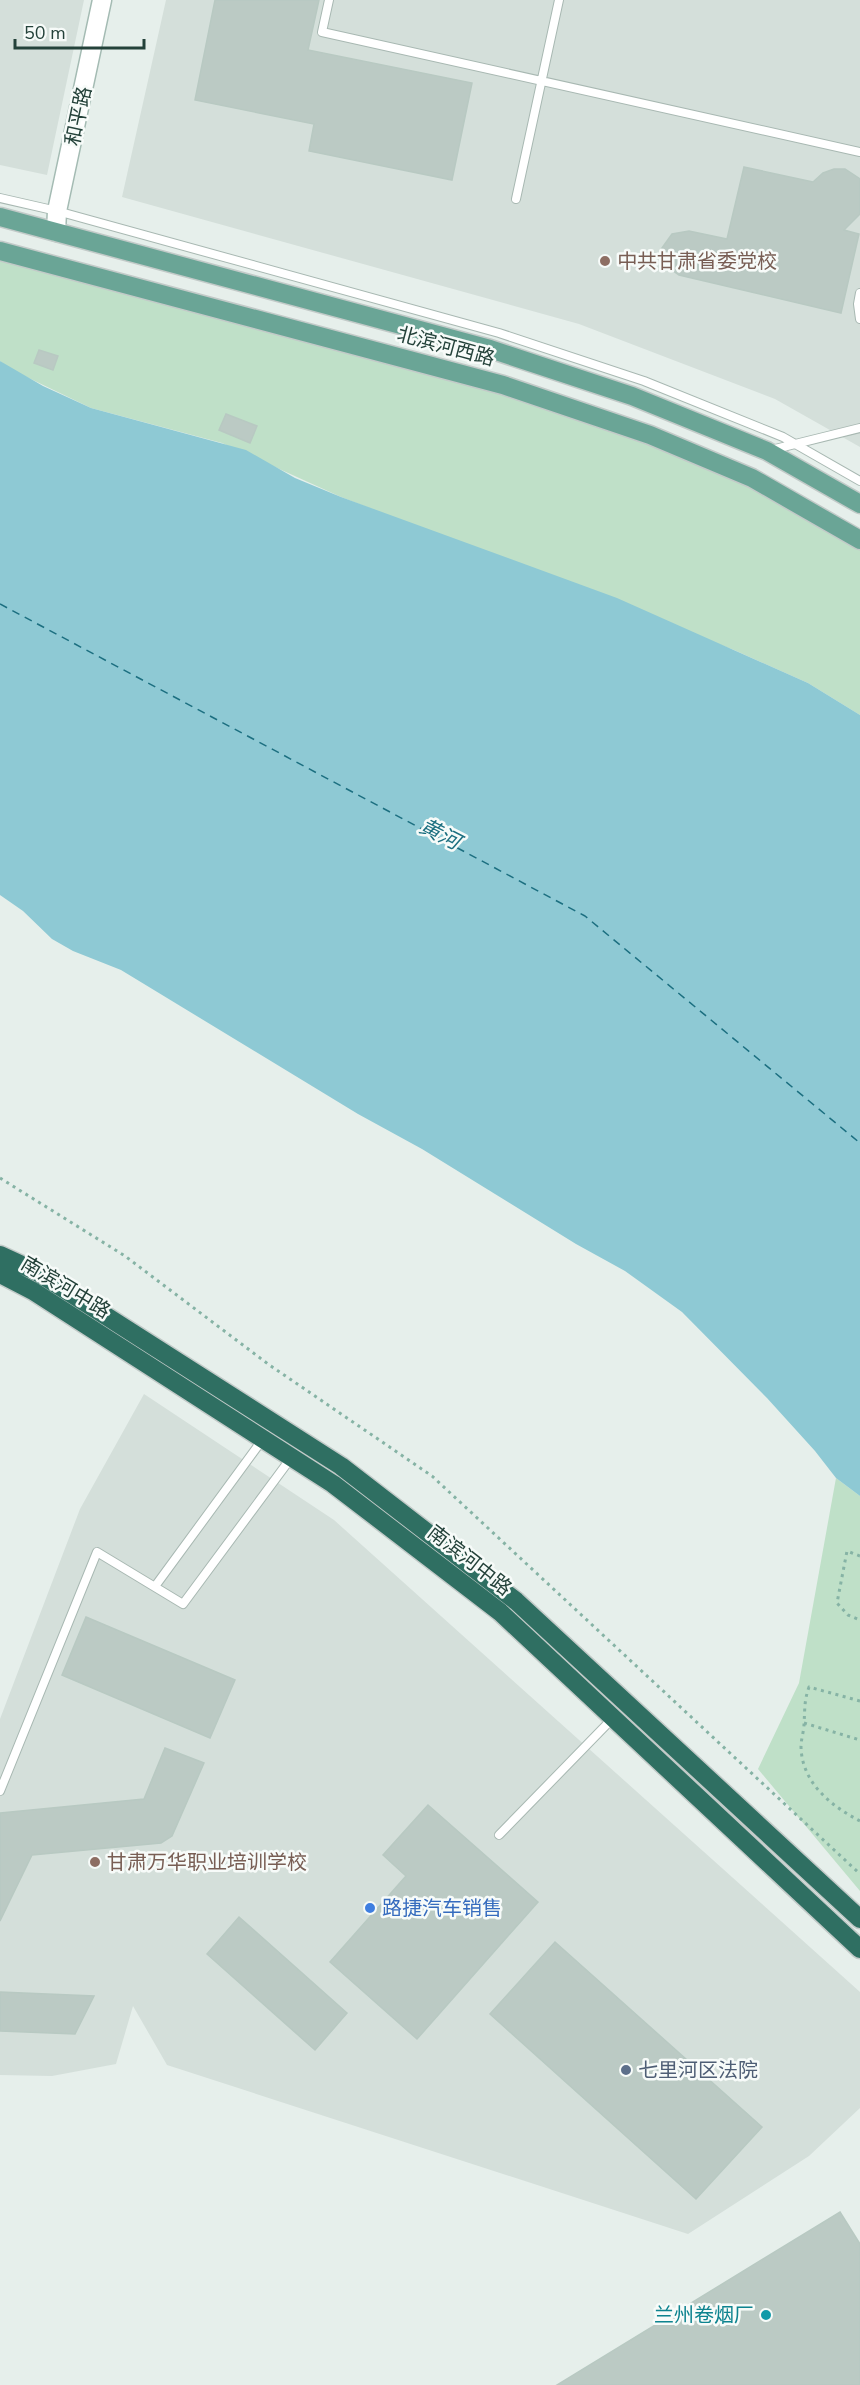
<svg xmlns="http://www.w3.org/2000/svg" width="860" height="2385" font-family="'Nunito Sans','Noto Sans SC',sans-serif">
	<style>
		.built { fill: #d4dfda }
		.green { fill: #bfe0c8 }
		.water { fill: #8ec9d4 }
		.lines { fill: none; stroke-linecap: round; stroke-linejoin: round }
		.ferry { stroke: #1c6f80; stroke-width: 1.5; stroke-dasharray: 8 6; stroke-linecap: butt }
		.building { fill: #bbcac4; stroke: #b8c9c2; stroke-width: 1.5 }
		.lane-casing { stroke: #a8b8b2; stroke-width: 10 }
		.secondary-casing { stroke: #a4bbb3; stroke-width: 21 }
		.primary-casing { stroke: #c2cac8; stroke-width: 21 }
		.highway-casing { stroke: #c2cac8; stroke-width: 21 }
		.path { stroke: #86b3a5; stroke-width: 3; stroke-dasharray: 3 4.5; stroke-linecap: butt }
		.lane { stroke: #fff; stroke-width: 8 }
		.secondary { stroke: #fff; stroke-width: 18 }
		.primary { stroke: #6aa596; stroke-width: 18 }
		.highway { stroke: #2f6f62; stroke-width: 18 }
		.education-dot { fill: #8d6e63; stroke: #f7fbf9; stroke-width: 2 }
		.shop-dot { fill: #3f7fe0; stroke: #f7fbf9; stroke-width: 2 }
		.service-dot { fill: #5c6f8a; stroke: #f7fbf9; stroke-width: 2 }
		.culture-dot { fill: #0f9aa8; stroke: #f7fbf9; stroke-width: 2 }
		.labels { text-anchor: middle; stroke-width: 5; stroke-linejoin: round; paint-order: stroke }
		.street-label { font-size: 20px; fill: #24423a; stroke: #f7fbf9 }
		.education-label { font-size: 20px; fill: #785e54; stroke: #f7fbf9; text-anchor: start }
		.shop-label { font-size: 20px; fill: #366cbe; stroke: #f7fbf9; text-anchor: start }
		.service-label { font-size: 20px; fill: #4e5e75; stroke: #f7fbf9; text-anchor: start }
		.culture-label { font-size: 20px; fill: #0d838f; stroke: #f7fbf9; text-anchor: end }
		.water-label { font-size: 21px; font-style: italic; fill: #1c6f80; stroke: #f7fbf9 }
	</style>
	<rect width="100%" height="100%" fill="#e6efeb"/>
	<path class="built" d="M0 0H84L47 175 0 165Z
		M166 0H860V447L775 399 579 324 122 197Z
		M144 1394 334 1520 860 1992V2108L809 2156 688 2234 167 2065 133 2006 116 2064 52 2076 0 2075V1719L80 1509Z"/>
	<path class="green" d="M0 250 650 435 860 540V715L808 683 734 650 341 497 222 443 91 408 10 369 0 361Z
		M836 1478 860 1496V1891L758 1769 799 1683Z"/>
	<path class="water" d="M0 361 43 386 91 408 246 450 295 478 341 497 617 598 808 683 860 715V1496L836 1478 815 1451 767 1398 682 1312 625 1271 576 1244 422 1149 358 1114 121 970 73 951 52 939 23 911 0 895Z"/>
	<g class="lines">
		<path class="ferry" d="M0 604 585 916 860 1143"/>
	</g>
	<path class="building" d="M215 0H319L308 50 472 83 452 180 309 151 314 124 195 100Z
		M744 167 813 182 823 173 834 169H845L860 179V214L844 230 859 234 841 313 679 275 665 265 662 248 672 234 689 231 727 239Z
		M39 350 58 356 53 370 34 363Z
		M226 414 257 426 250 443 219 430Z
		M86 1617 235 1680 210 1738 62 1675Z
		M165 1748 204 1763 172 1836 161 1843 32 1855 0 1921V1813L144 1799Z
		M428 1805 538 1902 417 2039 330 1962 406 1876 383 1855Z
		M239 1917 347 2013 315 2050 207 1954Z
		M555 1942 762 2127 696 2199 490 2014Z
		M0 1992 94 1996 75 2034 0 2031Z
		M840 2212 860 2244V2385H557Z"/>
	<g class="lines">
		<defs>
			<path id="lane" d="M329 0 322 32 860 152
				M0 198 57 211 499 333 644 381 783 437 860 481
				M516 199 559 0
				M860 293 858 304 860 319
				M771 450 860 428
				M156 1585 263 1439
				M0 1791 97 1552 183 1604 291 1458
				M499 1835 613 1718"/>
			<path id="secondary" d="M56 232 57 211 102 0"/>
			<path id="primary" d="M0 217 490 349 632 396 767 451 860 504
				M0 251 503 385 650 435 752 478 860 540"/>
			<path id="highway" d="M0 1255 37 1272 341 1466 516 1601 860 1919
				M0 1274 33 1291 333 1484 500 1612 860 1949"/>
		</defs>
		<use href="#lane" class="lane-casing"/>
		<use href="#secondary" class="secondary-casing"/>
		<use href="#primary" class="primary-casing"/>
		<use href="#highway" class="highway-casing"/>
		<path class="path" d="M0 1178 125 1256 268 1364 432 1476 860 1874
			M860 1556 847 1551 837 1603 848 1615 860 1620
			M860 1701 809 1687C804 1701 805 1709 804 1724 804 1731 801 1739 801 1747 802 1783 831 1806 860 1821
			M804 1723 860 1740"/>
		<use href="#lane" class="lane"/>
		<use href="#secondary" class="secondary"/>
		<use href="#primary" class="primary"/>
		<use href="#highway" class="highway"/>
	</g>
	<g class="education-dot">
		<circle cx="605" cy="261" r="6"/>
		<circle cx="95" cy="1862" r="6"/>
	</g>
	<circle class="shop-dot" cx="370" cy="1908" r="6"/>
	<circle class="service-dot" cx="626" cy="2070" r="6"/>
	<circle class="culture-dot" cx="766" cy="2315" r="6"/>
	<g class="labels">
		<g class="street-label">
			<text transform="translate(78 116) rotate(-78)" y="7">和平路</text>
			<text transform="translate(446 346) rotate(15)" y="7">北滨河西路</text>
			<text transform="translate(66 1287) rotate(31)" y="7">南滨河中路</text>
			<text transform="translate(470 1560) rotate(38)" y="7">南滨河中路</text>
		</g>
		<g class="education-label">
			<text x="617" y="268">中共甘肃省委党校</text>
			<text x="107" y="1869">甘肃万华职业培训学校</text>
		</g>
		<g class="shop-label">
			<text x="382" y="1915">路捷汽车销售</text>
		</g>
		<g class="service-label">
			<text x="638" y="2077">七里河区法院</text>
		</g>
		<g class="culture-label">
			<text x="754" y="2322">兰州卷烟厂</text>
		</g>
		<g class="water-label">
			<text transform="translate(440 834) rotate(27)" y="7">黄河</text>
		</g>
	</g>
	<path d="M15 39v9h129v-9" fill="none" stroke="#24423a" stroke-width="3"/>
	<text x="24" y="39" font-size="18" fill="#24423a" stroke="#f7fbf9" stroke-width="4.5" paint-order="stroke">50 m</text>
</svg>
